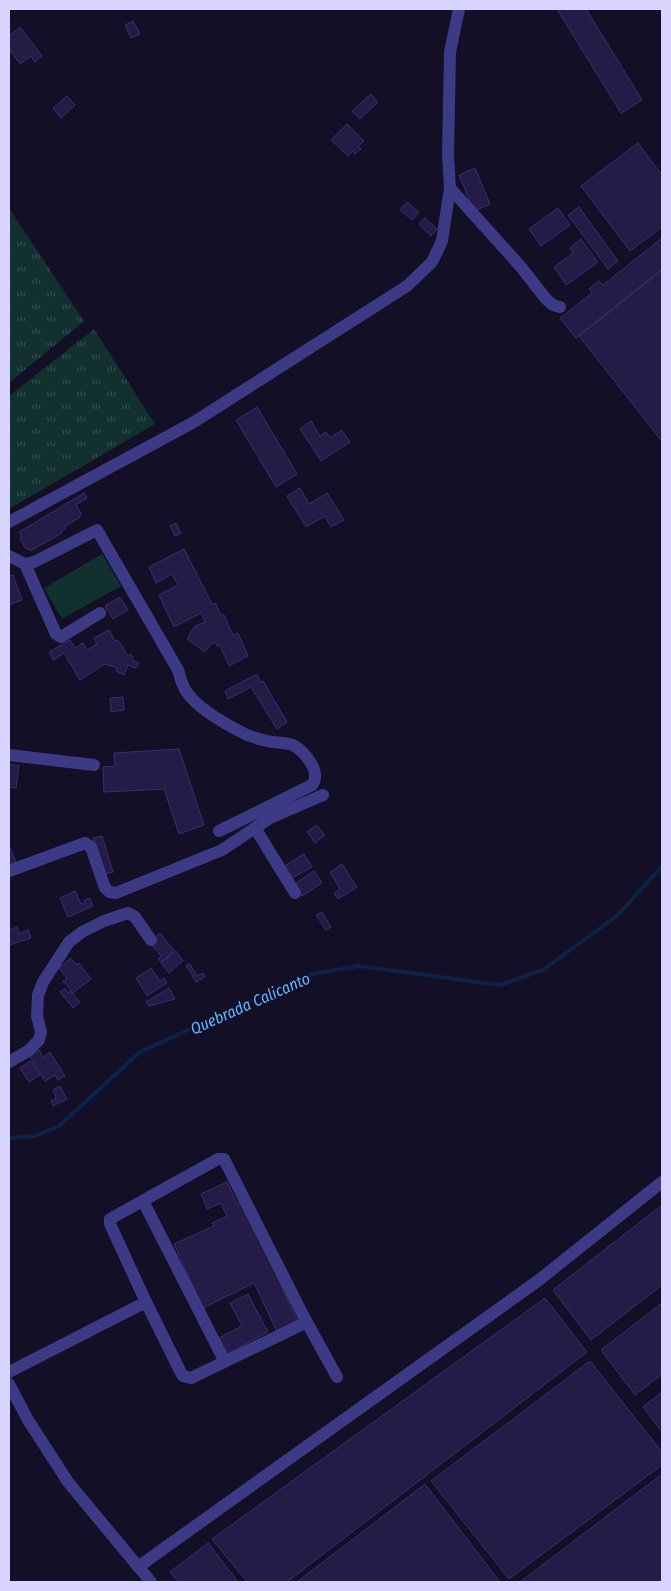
<svg xmlns="http://www.w3.org/2000/svg" width="671" height="1591" font-family="'Fira Sans Condensed',sans-serif">
	<style>
		.grass { fill: url(#grass-tufts) }
		.park { fill: #12302f }
		.lines { fill: none; stroke-linecap: round; stroke-linejoin: round }
		.stream { stroke: #0c2248; stroke-width: 4 }
		.building { fill: #241b47; stroke: #3b2d73 }
		.minor { stroke: #3d3a85; stroke-width: 12 }
		.labels { text-anchor: middle; stroke-width: 4.5; stroke-linejoin: round; paint-order: stroke }
		.water-label { font-size: 16px; font-style: italic; fill: #62b6ff; stroke: #130f26 }
	</style>
	<defs>
		<pattern id="grass-tufts" width="24" height="20" patternUnits="userSpaceOnUse" patternTransform="scale(1.25)"><rect width="24" height="20" fill="#12302f"/><path d="M3 7l-1-3M5 7V3M7 7l1-3M15 17l-1-3M17 17v-4M19 17l1-3" fill="none" stroke="#344d4e"/></pattern>
	</defs>
	<rect width="100%" height="100%" fill="#130f26"/>
	<path class="grass" d="M9 208 84 321 9 383Z
		M94 329 155 424 9 509V396Z"/>
	<path class="park" d="M102 554 121 586 62 619 44 588Z"/>
	<g class="lines">
		<path class="stream" d="M9 1138 35 1136 59 1126 140 1052 308 975 359 966 500 985 543 970 618 915 662 866"/>
	</g>
	<path class="building" d="M557 9H586L642 100 621 113Z
		M133 21 140 34 131 38 125 25Z
		M20 27 42 56 35 62 31 56 20 64 9 49V36Z
		M371 94 378 102 360 119 352 111Z
		M67 96 75 105 61 118 53 108Z
		M347 124 364 141 358 146 361 149 355 154 353 151 348 156 331 140Z
		M638 143 662 175V227L630 251 581 186Z
		M475 168 490 204 474 211 459 175Z
		M407 202 419 212 412 220 400 210Z
		M579 207 618 261 608 269 568 215Z
		M558 208 570 225 541 246 529 229Z
		M425 218 437 229 431 236 419 224Z
		M662 238V269L576 338 560 318 592 293 589 289 599 281 603 285Z
		M581 239 598 262 566 285 554 267 573 253 570 248Z
		M662 270V439L661 440 579 336Z
		M257 407 297 474 276 487 236 420Z
		M311 421 320 436 326 432 330 438 342 430 350 442 321 461 300 429Z
		M300 488 309 504 327 493 344 520 331 527 325 516 306 527 287 496Z
		M84 493 87 498 76 505 81 513 79 518 65 526 66 528 61 531 62 533 30 551 28 548 26 549 20 539 22 537 19 532Z
		M176 523 181 533 175 536 170 526Z
		M184 549 212 604 215 603 221 615H224L233 635 238 633 248 656 229 666 220 645 218 647 215 642 210 645 205 652 187 639 195 626 205 622 201 613 174 627 159 595 178 585 172 574 156 583 149 567Z
		M13 575 22 600 9 605V576Z
		M120 597 128 610 113 619 105 606Z
		M109 630 115 641 118 640 128 656 131 654 133 658 132 660 139 663 136 668 128 665 124 675 116 671 117 668 105 664 80 680 64 653 53 660 49 652 70 640 75 648 83 643 87 650 97 644 94 638Z
		M257 674 260 682 263 681 287 722 277 729 251 687 228 699 225 691Z
		M123 697 124 710 111 712 110 698Z
		M179 749 204 825 179 834 164 789 104 792 103 767 115 766 114 753Z
		M9 764 19 766 16 788 9 787Z
		M316 825 325 835 315 843 307 832Z
		M102 836 113 872 103 875 93 838Z
		M9 845 16 863 9 866Z
		M304 854 312 867 290 879 283 867Z
		M342 864 357 887 338 899 334 893 340 889 330 872Z
		M314 871 322 883 302 896 295 884Z
		M75 891 81 904 85 902 84 900 90 898 93 906 68 917 60 898Z
		M322 912 331 927 326 930 316 915Z
		M17 927 19 934 28 930 31 938 9 945V930Z
		M160 933 174 951 161 962 158 959 161 956 151 944 155 938Z
		M176 951 183 961 169 973 161 963Z
		M71 958 76 965 79 963 91 979 73 993 63 981 67 979 59 968Z
		M190 964 197 976 203 973 205 977 196 982 186 965Z
		M151 968 160 981 164 978 167 983 147 996 136 978Z
		M65 988 68 993 70 991 80 1002 73 1008 60 992Z
		M169 988 175 999 149 1006 146 1002Z
		M39 1050 43 1057 50 1052 65 1076 58 1080 55 1075 45 1081 30 1056Z
		M31 1061 40 1075 29 1082 20 1068Z
		M60 1086 67 1099 53 1106 51 1101 56 1098 53 1090Z
		M227 1182 237 1203 242 1201 298 1322 277 1332 254 1283 203 1308 174 1244 214 1226 212 1223 227 1216 221 1203 207 1209 201 1194Z
		M662 1205V1285L591 1340 553 1290Z
		M248 1294 268 1332 227 1354 219 1338 242 1326 230 1303Z
		M545 1298 587 1352 287 1582H247L212 1539Z
		M662 1303V1374L635 1395 601 1350Z
		M590 1361 662 1452V1465L509 1579 431 1481Z
		M662 1392V1432L643 1407Z
		M662 1474V1582H520Z
		M425 1484 500 1582H297Z
		M208 1543 238 1582H178L170 1572Z"/>
	<g class="lines">
		<path class="minor" d="M450 188 521 267 546 299 553 305 560 307
			M9 522 194 422 407 286 432 262 442 241 450 188 448 155 450 52 459 9
			M9 556 25 564 34 562 97 530 178 670C180 677 182 685 186 691 197 708 227 725 245 734 251 737 259 739 267 741 275 743 285 742 293 745 305 752 322 772 312 785L219 831
			M25 564 56 634 61 637 100 613
			M9 755 94 765
			M255 828 295 893
			M9 871 85 843 91 847 105 888 110 892 116 893 222 850 270 818 323 795
			M9 1062 28 1051 39 1040 41 1032 37 1016 38 995 43 982 69 942 82 932 104 921 128 913 135 917 151 940
			M143 1201 225 1362
			M146 1302 180 1371 183 1376 191 1378 307 1322
			M9 1372 146 1302 110 1224V1219L218 1159H224L305 1319 337 1377
			M9 1384 28 1420 68 1482 151 1582
			M138 1567 539 1280 662 1182"/>
	</g>
	<g class="labels">
		<g class="water-label">
			<text transform="translate(250 1003) rotate(-24)" y="6">Quebrada Calicanto</text>
		</g>
	</g>
	<rect width="671" height="1591" fill="none" stroke="#d9d4ff" stroke-width="20"/>
</svg>
